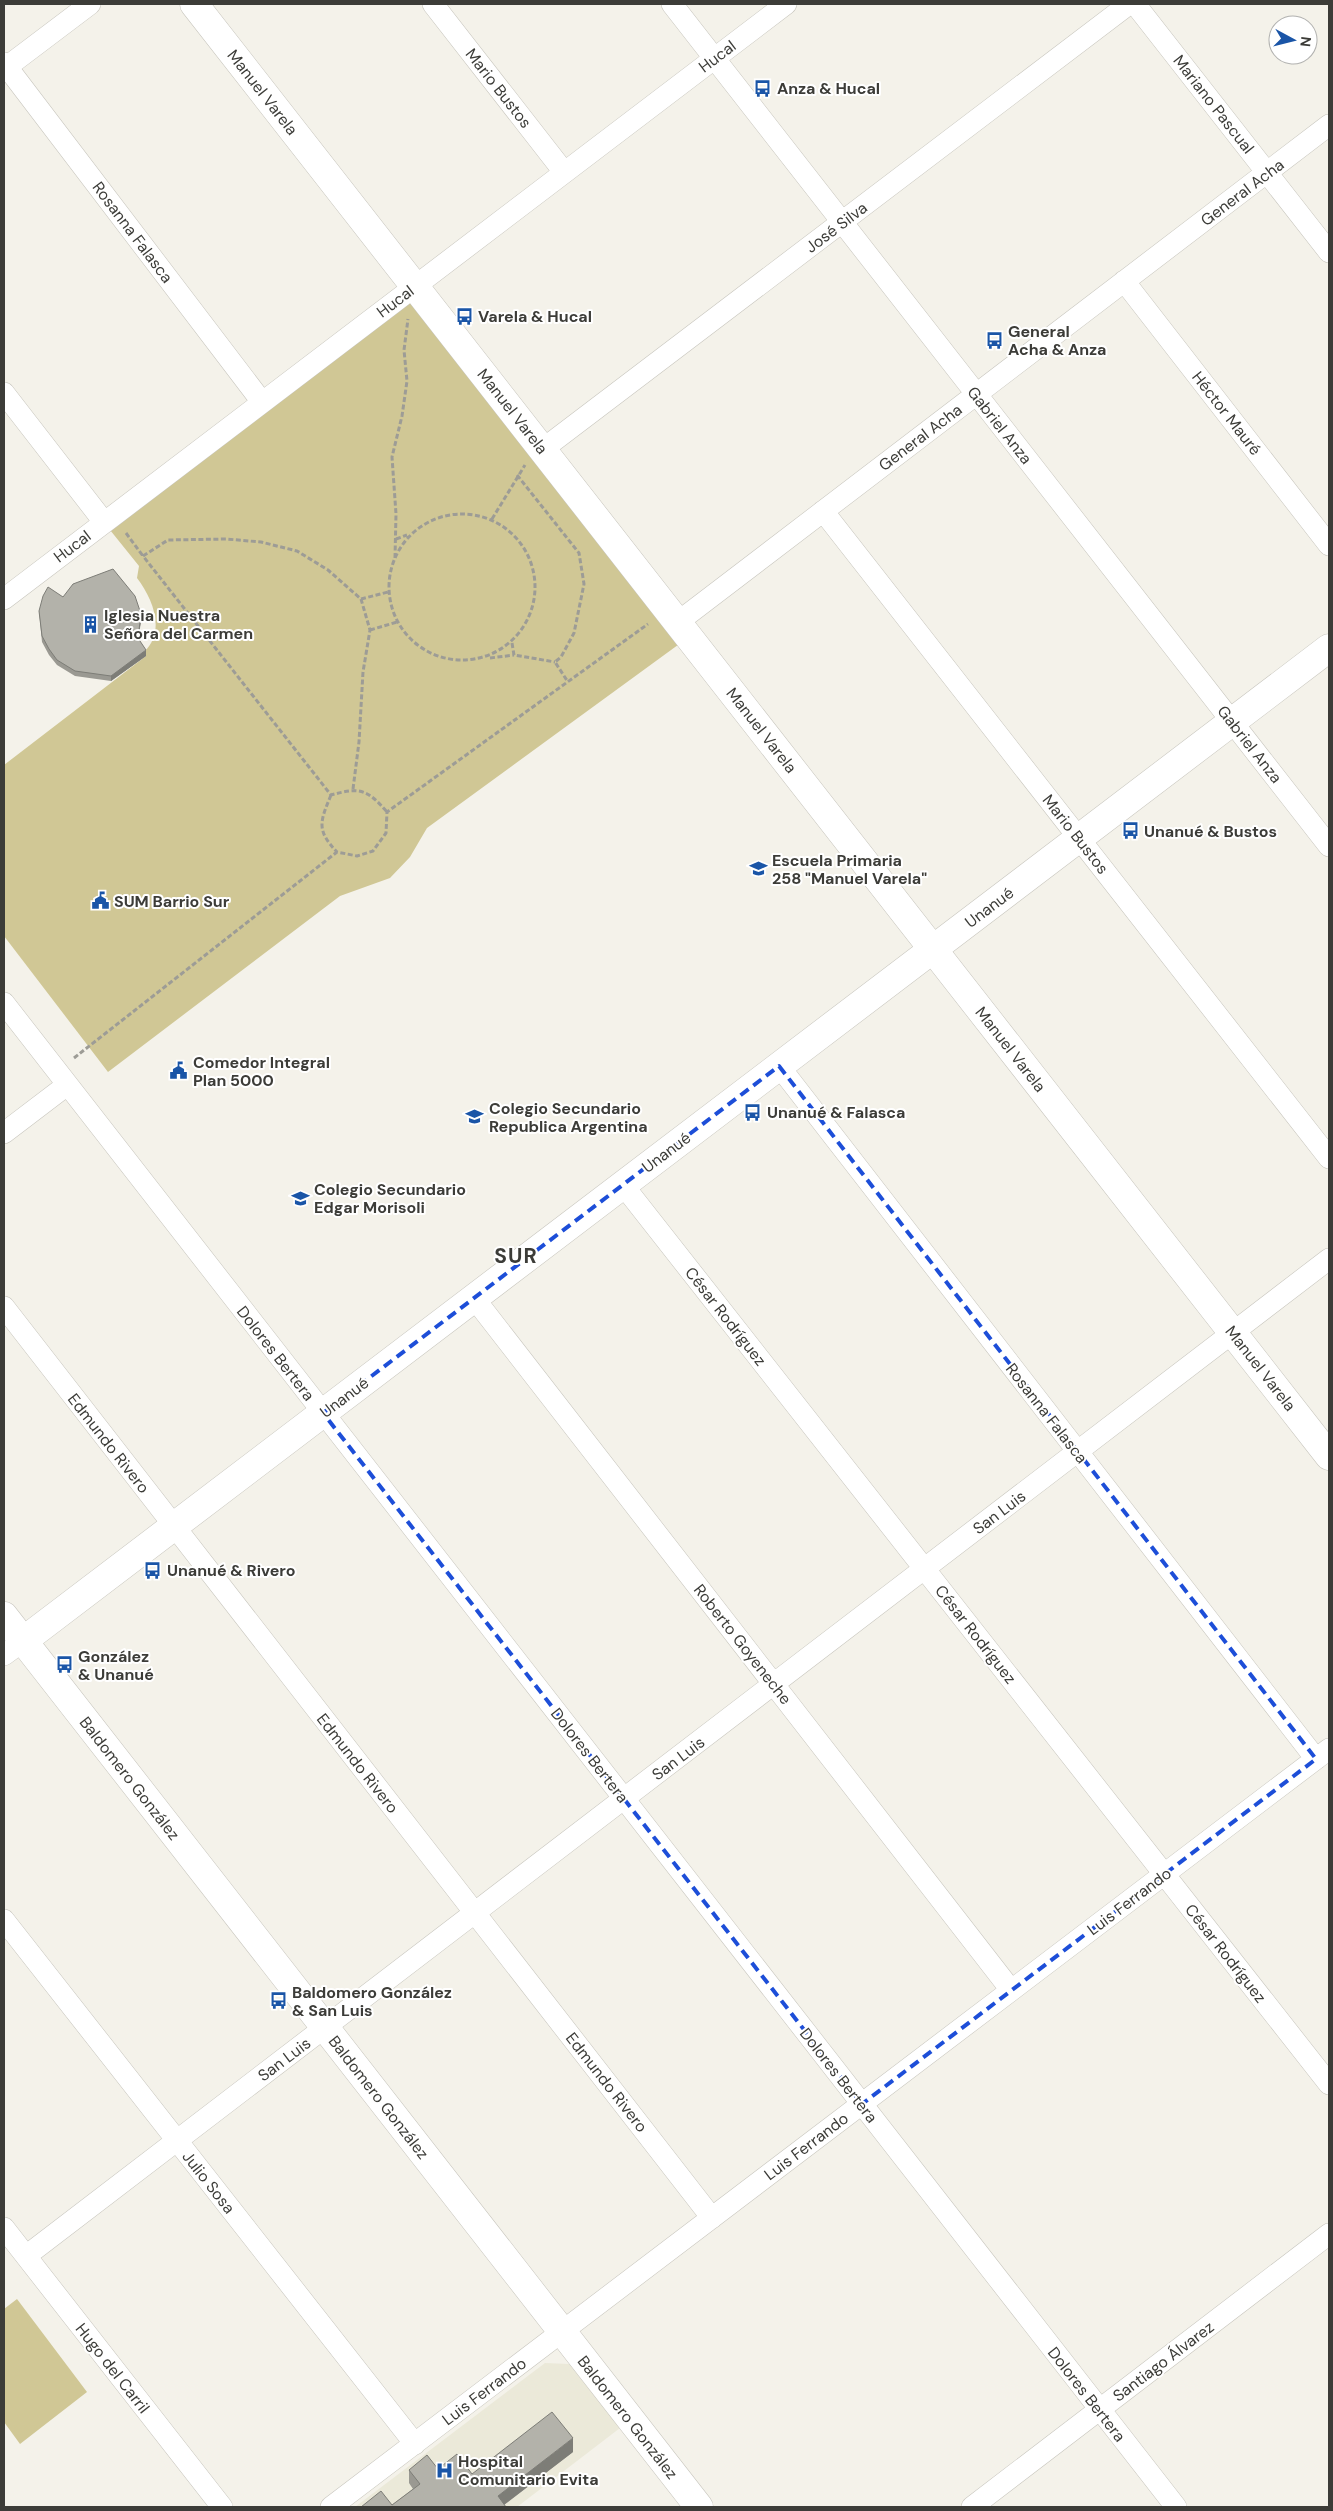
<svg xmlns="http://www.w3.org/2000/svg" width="1333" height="2511" font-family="'DM Sans',sans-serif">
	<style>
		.built { fill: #ebe9d9 }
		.green { fill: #d0c795 }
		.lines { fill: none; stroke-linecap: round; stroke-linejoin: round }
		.street-casing { stroke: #c7c5bd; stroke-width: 22 }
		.secondary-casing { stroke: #c7c5bd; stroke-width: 29 }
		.path { stroke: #9d9c96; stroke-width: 3; stroke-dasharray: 5 2.5; stroke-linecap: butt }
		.street { stroke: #fff; stroke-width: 21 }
		.secondary { stroke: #fff; stroke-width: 28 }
		.wall { fill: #9a9992 }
		.shaded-wall { fill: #7d7d77 }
		.building { fill: #b3b2aa; stroke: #7d7d77 }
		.marked { fill: none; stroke: #1d4ed8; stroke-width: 4; stroke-dasharray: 10 6; stroke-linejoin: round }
		.labels { text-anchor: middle; stroke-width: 4; stroke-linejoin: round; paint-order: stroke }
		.street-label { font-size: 16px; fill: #3c3c38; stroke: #fff }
		.poi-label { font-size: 16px; font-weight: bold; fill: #3c3c38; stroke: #fff; text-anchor: start }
		.district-label { font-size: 21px; font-weight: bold; letter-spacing: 1px; fill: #3c3c38; stroke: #fff }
	</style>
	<rect width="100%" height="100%" fill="#f4f2ea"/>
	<path class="built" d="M545 2363 569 2364 620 2428 517 2507H355Z"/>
	<path class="green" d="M411 292 682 642 427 828 410 857 390 878 340 896 108 1072 4 936V765L146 656 144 652C166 631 153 599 137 578L139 566 106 525Z
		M17 2299 87 2392 20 2444 4 2422V2309Z"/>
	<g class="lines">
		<defs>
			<path id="street" d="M433 4 564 172
				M672 4 1329 846
				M1135 4 1329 252
				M4 63 262 402
				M4 69 90 4
				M1124 281 1329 545
				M4 393 104 522
				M543 449 1129 4
				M823 511 1329 1158
				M4 599 786 4
				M678 622 1329 125
				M4 1003 1176 2507
				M779 1066 1316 1759
				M4 1133 67 1085
				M623 1185 1329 2084
				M474 1298 1011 1990
				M4 1307 712 2218
				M4 1655 23 1641
				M4 1920 415 2444
				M4 2228 222 2507
				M26 2256 1329 1259
				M331 2507 1329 1749
				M972 2507 1329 2234"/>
			<path id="secondary" d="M194 4 1329 1456
				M4 1616 699 2507
				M23 1641 1329 648"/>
		</defs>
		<use href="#street" class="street-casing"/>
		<use href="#secondary" class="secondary-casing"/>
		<path class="path" d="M517 475 579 553 584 584 574 633 561 657 555 662 568 682
			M389 587a73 73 0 1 1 146 0a73 73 0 1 1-146 0Z
			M492 519 525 465
			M126 533 143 556
			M396 539 407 535
			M395 558 396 514 392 457 402 416 407 381 404 350 408 319
			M361 599 388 592
			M370 630 397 622
			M512 643 514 655 555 662
			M490 658 514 655
			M353 789 359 742 363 672 370 630 361 599 328 570 297 551 261 542 226 539 168 540 143 556 331 795C360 787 367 789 387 812
			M331 795C320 822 316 830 337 852
			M74 1058 337 852 357 856 373 851 386 833 387 812 648 624"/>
		<use href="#street" class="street"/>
		<use href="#secondary" class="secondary"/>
	</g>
	<path class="wall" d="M63 597 141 620 138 640 146 656 111 681 75 676 57 665 49 655 42 642 39 611Z
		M573 2452 504 2505H392L413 2489 409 2483V2470L438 2469 472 2474Z"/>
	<path class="shaded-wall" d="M141 614V620L138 644V638Z
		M146 650V656L111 681V676Z
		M573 2438V2452L501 2507 498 2496Z"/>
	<path class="building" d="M113 569 135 596 141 614 138 638 146 650 111 676 75 671 57 660 49 649 42 636 39 611 43 596 48 587 63 597 73 584Z
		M552 2412 573 2438 498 2496 506 2507H361L381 2491 392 2505 420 2484 409 2470 427 2455 438 2469 457 2454 472 2474Z"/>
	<path class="marked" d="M779 1066 1316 1759 862 2104 323 1413Z"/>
	<defs>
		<symbol id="bus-bare" viewBox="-9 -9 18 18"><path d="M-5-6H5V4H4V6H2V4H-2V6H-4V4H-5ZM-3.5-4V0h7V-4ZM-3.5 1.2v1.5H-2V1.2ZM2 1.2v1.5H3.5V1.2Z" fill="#1a55a7" stroke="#fff" stroke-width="2.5" paint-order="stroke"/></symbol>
		<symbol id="building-bare" viewBox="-9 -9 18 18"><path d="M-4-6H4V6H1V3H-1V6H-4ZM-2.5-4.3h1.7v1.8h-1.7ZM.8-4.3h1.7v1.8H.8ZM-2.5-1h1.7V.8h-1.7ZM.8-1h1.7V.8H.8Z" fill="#1a55a7" stroke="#fff" stroke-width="2.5" paint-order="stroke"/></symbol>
		<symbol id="school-bare" viewBox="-9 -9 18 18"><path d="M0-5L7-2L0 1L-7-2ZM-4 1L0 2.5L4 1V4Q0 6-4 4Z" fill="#1a55a7" stroke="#fff" stroke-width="2.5" paint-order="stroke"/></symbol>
		<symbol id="civic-bare" viewBox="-9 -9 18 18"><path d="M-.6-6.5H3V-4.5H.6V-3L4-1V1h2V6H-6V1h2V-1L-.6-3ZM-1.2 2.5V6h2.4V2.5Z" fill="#1a55a7" stroke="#fff" stroke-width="2.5" paint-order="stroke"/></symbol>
		<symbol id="university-bare" viewBox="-9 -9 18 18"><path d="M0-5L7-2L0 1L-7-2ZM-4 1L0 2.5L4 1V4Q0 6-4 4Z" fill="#1a55a7" stroke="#fff" stroke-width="2.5" paint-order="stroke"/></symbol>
		<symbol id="hospital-bare" viewBox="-9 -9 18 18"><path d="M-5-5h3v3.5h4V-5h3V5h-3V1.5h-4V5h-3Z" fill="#1a55a7" stroke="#fff" stroke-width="2.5" paint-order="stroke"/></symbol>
	</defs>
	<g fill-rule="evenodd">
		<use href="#bus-bare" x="750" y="76" width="25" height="25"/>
		<use href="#bus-bare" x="452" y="304" width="25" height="25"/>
		<use href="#bus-bare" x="982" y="328" width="25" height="25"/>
		<use href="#building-bare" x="78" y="612" width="25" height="25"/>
		<use href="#bus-bare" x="1118" y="818" width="25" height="25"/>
		<use href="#school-bare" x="746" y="856" width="25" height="25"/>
		<use href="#civic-bare" x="88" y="888" width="25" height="25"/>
		<use href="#civic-bare" x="166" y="1058" width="25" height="25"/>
		<use href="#bus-bare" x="740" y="1100" width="25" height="25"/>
		<use href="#university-bare" x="462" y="1104" width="25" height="25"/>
		<use href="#university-bare" x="288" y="1186" width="25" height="25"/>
		<use href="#bus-bare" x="140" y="1558" width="25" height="25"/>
		<use href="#bus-bare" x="52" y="1652" width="25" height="25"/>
		<use href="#bus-bare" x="266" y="1988" width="25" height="25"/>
		<use href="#hospital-bare" x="432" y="2458" width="25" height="25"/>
	</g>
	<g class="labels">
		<g class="street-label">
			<text transform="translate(717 56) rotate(-37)" y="6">Hucal</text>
			<text transform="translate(499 88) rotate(52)" y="6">Mario Bustos</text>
			<text transform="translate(263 92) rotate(52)" y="6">Manuel Varela</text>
			<text transform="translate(1214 104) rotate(52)" y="6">Mariano Pascual</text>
			<text transform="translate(1242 192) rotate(-37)" y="6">General Acha</text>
			<text transform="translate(836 227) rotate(-37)" y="6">José Silva</text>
			<text transform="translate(133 232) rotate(53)" y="6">Rosanna Falasca</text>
			<text transform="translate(395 301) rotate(-37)" y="6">Hucal</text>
			<text transform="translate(513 411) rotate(52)" y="6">Manuel Varela</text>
			<text transform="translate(1227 413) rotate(52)" y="6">Héctor Mauré</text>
			<text transform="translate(1000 425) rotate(52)" y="6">Gabriel Anza</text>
			<text transform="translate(920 437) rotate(-37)" y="6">General Acha</text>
			<text transform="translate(72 546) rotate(-37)" y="6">Hucal</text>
			<text transform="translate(762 730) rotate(52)" y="6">Manuel Varela</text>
			<text transform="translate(1250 744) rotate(52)" y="6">Gabriel Anza</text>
			<text transform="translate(1076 834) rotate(52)" y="6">Mario Bustos</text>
			<text transform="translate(989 907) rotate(-37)" y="6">Unanué</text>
			<text transform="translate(1011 1049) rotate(52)" y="6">Manuel Varela</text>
			<text transform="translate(666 1152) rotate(-37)" y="6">Unanué</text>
			<text transform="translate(726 1316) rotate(52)" y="6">César Rodríguez</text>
			<text transform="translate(276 1353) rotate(52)" y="6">Dolores Bertera</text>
			<text transform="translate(1261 1368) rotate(52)" y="6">Manuel Varela</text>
			<text transform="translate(344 1397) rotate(-37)" y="6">Unanué</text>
			<text transform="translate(1047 1413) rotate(52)" y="6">Rosanna Falasca</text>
			<text transform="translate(109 1443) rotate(52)" y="6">Edmundo Rivero</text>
			<text transform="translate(999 1512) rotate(-37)" y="6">San Luis</text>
			<text transform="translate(976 1634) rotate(52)" y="6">César Rodríguez</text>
			<text transform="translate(743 1644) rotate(52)" y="6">Roberto Goyeneche</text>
			<text transform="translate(590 1755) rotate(52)" y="6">Dolores Bertera</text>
			<text transform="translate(678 1758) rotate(-37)" y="6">San Luis</text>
			<text transform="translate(358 1763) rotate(52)" y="6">Edmundo Rivero</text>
			<text transform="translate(130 1778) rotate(52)" y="6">Baldomero González</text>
			<text transform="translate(1129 1901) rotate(-37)" y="6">Luis Ferrando</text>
			<text transform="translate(1226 1953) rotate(52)" y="6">César Rodríguez</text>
			<text transform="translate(284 2059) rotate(-37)" y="6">San Luis</text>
			<text transform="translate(839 2075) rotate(52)" y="6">Dolores Bertera</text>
			<text transform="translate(607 2082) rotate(52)" y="6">Edmundo Rivero</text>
			<text transform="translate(379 2097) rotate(52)" y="6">Baldomero González</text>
			<text transform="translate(806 2146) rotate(-37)" y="6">Luis Ferrando</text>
			<text transform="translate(209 2182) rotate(52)" y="6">Julio Sosa</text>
			<text transform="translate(1163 2361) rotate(-37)" y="6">Santiago Álvarez</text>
			<text transform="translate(113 2368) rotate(52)" y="6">Hugo del Carril</text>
			<text transform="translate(484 2391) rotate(-37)" y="6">Luis Ferrando</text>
			<text transform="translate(1087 2394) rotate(52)" y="6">Dolores Bertera</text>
			<text transform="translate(628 2417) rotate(52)" y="6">Baldomero González</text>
		</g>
		<g class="poi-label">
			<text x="777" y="94">Anza &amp; Hucal</text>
			<text x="478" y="322">Varela &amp; Hucal</text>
			<text x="1008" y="337">General<tspan x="1008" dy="18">Acha &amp; Anza</tspan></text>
			<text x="104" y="621">Iglesia Nuestra<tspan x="104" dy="18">Señora del Carmen</tspan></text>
			<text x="1144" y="837">Unanué &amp; Bustos</text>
			<text x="772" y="866">Escuela Primaria<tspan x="772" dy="18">258 "Manuel Varela"</tspan></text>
			<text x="114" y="907">SUM Barrio Sur</text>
			<text x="193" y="1068">Comedor Integral<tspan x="193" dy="18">Plan 5000</tspan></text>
			<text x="489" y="1114">Colegio Secundario<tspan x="489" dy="18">Republica Argentina</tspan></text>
			<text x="767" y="1118">Unanué &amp; Falasca</text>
			<text x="314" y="1195">Colegio Secundario<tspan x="314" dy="18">Edgar Morisoli</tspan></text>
			<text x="167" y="1576">Unanué &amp; Rivero</text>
			<text x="78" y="1662">González<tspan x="78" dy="18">&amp; Unanué</tspan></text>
			<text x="292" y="1998">Baldomero González<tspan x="292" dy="18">&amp; San Luis</tspan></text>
			<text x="458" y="2467">Hospital<tspan x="458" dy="18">Comunitario Evita</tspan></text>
		</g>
		<g class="district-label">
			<text x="516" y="1263">SUR</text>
		</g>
	</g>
	<rect width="1333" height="2511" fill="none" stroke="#3c3c38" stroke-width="10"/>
	<g transform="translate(1293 40) rotate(97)"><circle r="24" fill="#ffffff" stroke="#b1b1af"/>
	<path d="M0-4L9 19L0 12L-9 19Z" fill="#1a55a7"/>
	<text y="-8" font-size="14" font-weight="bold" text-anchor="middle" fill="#3c3c38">N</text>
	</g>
</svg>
